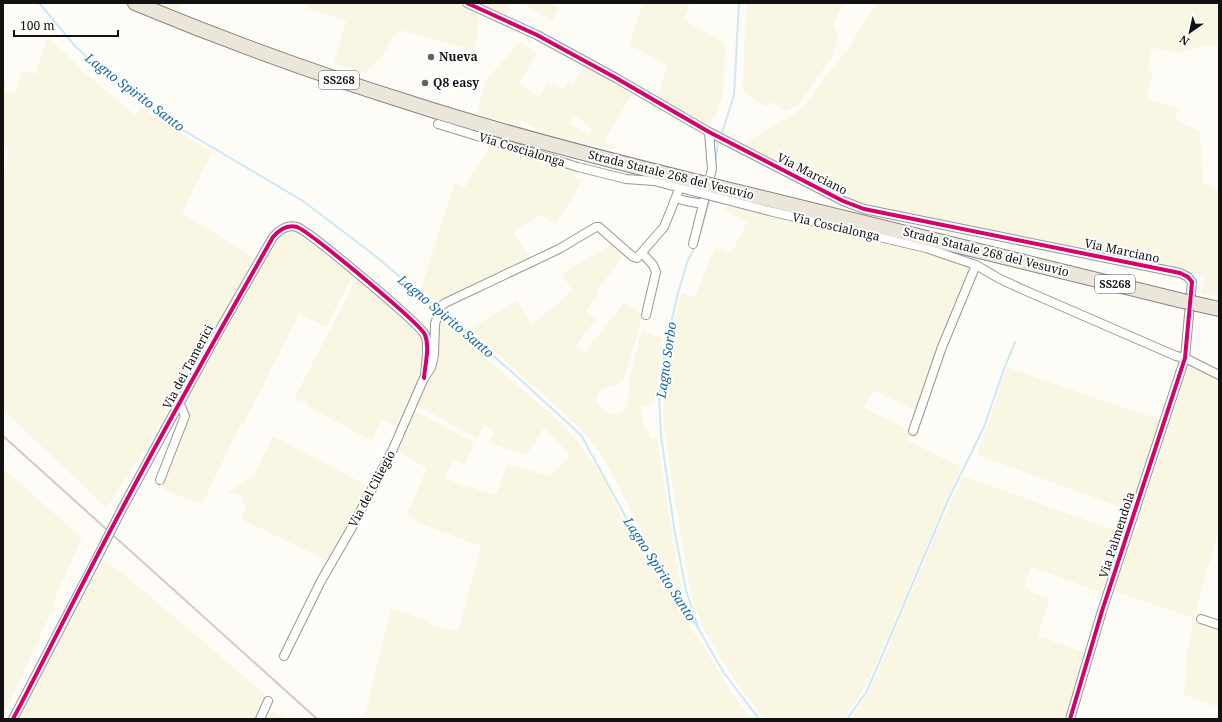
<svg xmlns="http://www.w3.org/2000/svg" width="1222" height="722" font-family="'Noto Serif',serif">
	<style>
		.farmland { fill: #f9f7e4; fill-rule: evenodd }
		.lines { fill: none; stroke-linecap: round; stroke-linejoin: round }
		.stream { stroke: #cde8f7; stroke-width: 2 }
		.minor-casing { stroke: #979795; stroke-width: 10 }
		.trunk-casing { stroke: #858482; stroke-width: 16 }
		.minor { stroke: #fffffe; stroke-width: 8 }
		.trunk { stroke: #ece5da; stroke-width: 14 }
		.rail { stroke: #d9c6c7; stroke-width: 2 }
		.minor-bridge-casing { stroke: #979795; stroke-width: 10; stroke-linecap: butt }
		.trunk-bridge-casing { stroke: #858482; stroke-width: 16; stroke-linecap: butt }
		.minor-bridge { stroke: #fffffe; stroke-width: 8 }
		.trunk-bridge { stroke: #ece5da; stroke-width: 14 }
		.cycleway-casing { stroke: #fff; stroke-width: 6 }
		.cycleway { stroke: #d6006c; stroke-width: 4 }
		.poi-dot { fill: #646362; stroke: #fff; stroke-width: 1.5 }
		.labels { text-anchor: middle; stroke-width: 4; stroke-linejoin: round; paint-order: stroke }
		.shield { fill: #fff; stroke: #585858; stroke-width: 1 }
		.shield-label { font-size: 11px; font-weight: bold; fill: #111 }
		.poi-label { font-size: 12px; font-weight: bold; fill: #111; stroke: #fff; text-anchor: start }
		.street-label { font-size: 12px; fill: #111; stroke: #fff }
		.water-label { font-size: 13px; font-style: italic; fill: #1768a6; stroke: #fff }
	</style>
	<rect width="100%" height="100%" fill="#fdfcf7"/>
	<path class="farmland" d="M156 3H182L177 12Z
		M309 3H457L480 12 475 51 399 30 394 35 382 57 370 69 366 72 357 71 334 63 346 21 306 8Z
		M484 3H511L506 15 484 6Z
		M522 3H549L559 7 553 21Z
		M643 3H690L684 20 725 43 724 78 723 93 716 115 709 124H706L657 97 668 65 629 45Z
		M746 3H843L834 24V27L838 34 837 43 833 55 803 99 796 106 785 111 770 102 766 107 743 92Z
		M876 3H1219V47L1206 45 1180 53 1152 48 1148 70 1154 71 1146 98 1179 109 1175 120 1200 131 1203 182 1219 190V296L1202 294 1205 276 1176 267 859 203 846 199 741 145 797 112 807 102 849 47Z
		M48 37 85 73 135 115 141 107 165 124 212 152 182 213 254 258 163 419 107 508 3 410V174L10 150 3 148V80L7 82 4 90 15 93 22 70 35 74Z
		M520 42 537 53 519 84 539 97 547 83 551 85 552 83 564 89 568 83 573 85 584 65 632 94 604 142 617 148V149L599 147 550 135 522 121 518 126 477 114 485 81ZM574 116 582 120 584 122 583 124 592 129 589 135 570 124Z
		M491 145 578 171 576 178 583 180 556 225 542 215 513 231 531 260 439 304 421 288 454 186 455 184 464 188Z
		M728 205 835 232 892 243 972 268 953 309 916 411 873 390 864 408 910 430 907 440 961 467 869 680 860 695 843 719H764L735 681 703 628 691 596 673 488 665 433 663 414 664 387 673 324 682 293 692 296H695L715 247 731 254 747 222 725 210Z
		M285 232H291L297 234 353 275 326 327 299 314 243 425 241 424 202 504 187 499 168 491 163 488 161 485 189 415 190 411 188 393 277 236Z
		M613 244 624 255 596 292 599 295 586 310 596 319 576 346 585 353 624 302 643 315 625 377 618 384 602 389 596 397 598 404 601 408 610 413 617 414 624 411 627 408 629 393V379L642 330 662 339 655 402H651L650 407 642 406 641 408 644 430H648L650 438H657L678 569 683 592 680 593 678 592 653 554 610 470 598 450 584 433 548 399 469 329 517 301 532 324 573 291 561 274Z
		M357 280 381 300 421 337 422 346 418 384 399 428 382 420 372 441 307 406 308 403 302 400 300 402 294 399 355 281Z
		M440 319 556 418 580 444 604 480 629 532 644 558 709 655 731 693 752 719H363L368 703 391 608 427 620V624L458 631 481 546 416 522V519L407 515 427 468 394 450 413 410 474 443 465 465 454 460 445 477 460 484 496 495 507 464 551 476 570 455 544 428 526 455 488 443 495 431 485 425 477 438 416 405Z
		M1187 366 1219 379V526L1215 544 1202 588 1194 618 1111 590 1129 536 1132 535 1133 533 1135 534 1140 521 1135 518 1184 367Z
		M1007 367 1089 396 1162 420 1133 512 977 455Z
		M274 437 370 487 330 562 241 519 247 506 240 501 242 497 233 492 230 495 227 493 254 475 272 438Z
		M3 468 82 538 55 597V604L3 717Z
		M963 476 1125 534 1105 594 1031 567 1025 582 1026 587 1032 592 1050 598 1038 636 1087 653 1066 719H851L871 687 936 534Z
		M103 560 120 571 268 697 256 719H23L20 716 100 562 101 563Z
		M1194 620 1219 628 1218 667 1219 668V707L1184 695 1187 652Z
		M266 710 284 717 287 719H262Z"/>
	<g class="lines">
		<path class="stream" d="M39 3 75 46 95 65 136 94 166 120 303 201 378 258 437 309
			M722 133 734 95 739 3
			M715 165 718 142
			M700 233 710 199
			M696 245 688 260 678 293 666 345 659 394 661 435 674 528 686 590 698 627
			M442 313 466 332 513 373 581 435 641 545 698 628 724 673 759 719
			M847 719 867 691 949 498 984 427 1004 369 1015 342"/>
		<defs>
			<path id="minor" d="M467 3 537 35 616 78 709 132 843 201 864 209 1180 273 1188 277 1192 282 1185 358 1102 611 1070 719
				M438 124 578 167 626 179 654 181 692 191
				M676 198 686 201 703 204
				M719 198 769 211 926 248 976 265 1000 279 1024 290 1176 356 1185 358 1219 375
				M693 244 712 169 709 132
				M642 253 653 265 656 272 646 315
				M913 431 942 347 976 265
				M160 480 185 416 180 404
				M123 507 216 336 273 237C279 230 287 224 297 227 310 232 419 323 425 335 430 345 425 366 425 377
				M1201 619 1219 625
				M284 656 321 581 351 529 393 449 424 378 431 368 434 355 435 324 441 306 445 303 559 249 596 227H599L632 256 637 258 664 227 680 187
				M13 719 96 560
				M260 719 268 701"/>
			<path id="trunk" d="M135 3C224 40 315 73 407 102 502 133 600 158 698 182
				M722 188 1183 301
				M1197 304 1219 309"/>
		</defs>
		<use href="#minor" class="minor-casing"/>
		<use href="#trunk" class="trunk-casing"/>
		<use href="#minor" class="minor"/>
		<use href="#trunk" class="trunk"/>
		<path class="rail" d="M3 436 317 719"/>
		<defs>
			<path id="minor-bridge" d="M692 191 719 198
				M96 560 123 507"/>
			<path id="trunk-bridge" d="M698 182 722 188
				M1183 301 1197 304"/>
		</defs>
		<use href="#minor-bridge" class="minor-bridge-casing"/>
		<use href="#trunk-bridge" class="trunk-bridge-casing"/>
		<use href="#minor-bridge" class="minor-bridge"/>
		<use href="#trunk-bridge" class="trunk-bridge"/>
		<defs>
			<path id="cycleway" d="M467 3 537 35 616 78 709 132 843 201 864 209 1180 273 1188 277 1192 282 1185 358 1102 611 1070 719
				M13 719C50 649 85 577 123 507 171 416 222 327 273 237 279 230 287 224 297 227 310 232 421 324 425 335 430 347 425 365 424 378"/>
		</defs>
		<use href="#cycleway" class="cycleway-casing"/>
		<use href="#cycleway" class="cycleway"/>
	</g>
	<g class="poi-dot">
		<circle cx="431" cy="57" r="4"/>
		<circle cx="425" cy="83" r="4"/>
	</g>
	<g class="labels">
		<g class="shield">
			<rect x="319" y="71" width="40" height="18" rx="3"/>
			<rect x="1095" y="275" width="40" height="18" rx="3"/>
		</g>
		<g class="shield-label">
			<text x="339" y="84">SS268</text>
			<text x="1115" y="288">SS268</text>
		</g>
		<g class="poi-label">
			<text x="439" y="61">Nueva</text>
			<text x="433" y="87">Q8 easy</text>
		</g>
		<g class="street-label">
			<text transform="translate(522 150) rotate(17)" y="4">Via Coscialonga</text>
			<text transform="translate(812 174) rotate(27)" y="4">Via Marciano</text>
			<text transform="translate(671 175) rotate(14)" y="4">Strada Statale 268 del Vesuvio</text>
			<text transform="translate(836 227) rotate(13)" y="4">Via Coscialonga</text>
			<text transform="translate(1122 251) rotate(12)" y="4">Via Marciano</text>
			<text transform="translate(986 252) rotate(14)" y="4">Strada Statale 268 del Vesuvio</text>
			<text transform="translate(188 367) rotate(-62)" y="4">Via dei Tamerici</text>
			<text transform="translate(372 489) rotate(-62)" y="4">Via del Ciliegio</text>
			<text transform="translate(1117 535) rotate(-72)" y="4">Via Palmendola</text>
		</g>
		<g class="water-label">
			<text transform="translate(135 92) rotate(37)" y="5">Lagno Spirito Santo</text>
			<text transform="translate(446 316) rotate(40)" y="5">Lagno Spirito Santo</text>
			<text transform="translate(666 360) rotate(-82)" y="5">Lagno Sorbo</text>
			<text transform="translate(660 569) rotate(57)" y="5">Lagno Spirito Santo</text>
		</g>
	</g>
	<rect width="1222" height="722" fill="none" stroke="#111111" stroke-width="8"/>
	<g transform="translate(1190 32) rotate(214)" stroke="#ffffff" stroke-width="3" paint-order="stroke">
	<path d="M0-3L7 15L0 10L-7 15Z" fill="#111111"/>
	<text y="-6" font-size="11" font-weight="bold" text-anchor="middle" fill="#111111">N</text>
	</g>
	<path d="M14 30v6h104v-6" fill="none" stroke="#111111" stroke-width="2"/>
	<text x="20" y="30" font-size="12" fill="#111111" stroke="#ffffff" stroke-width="3" paint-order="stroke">100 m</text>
</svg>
